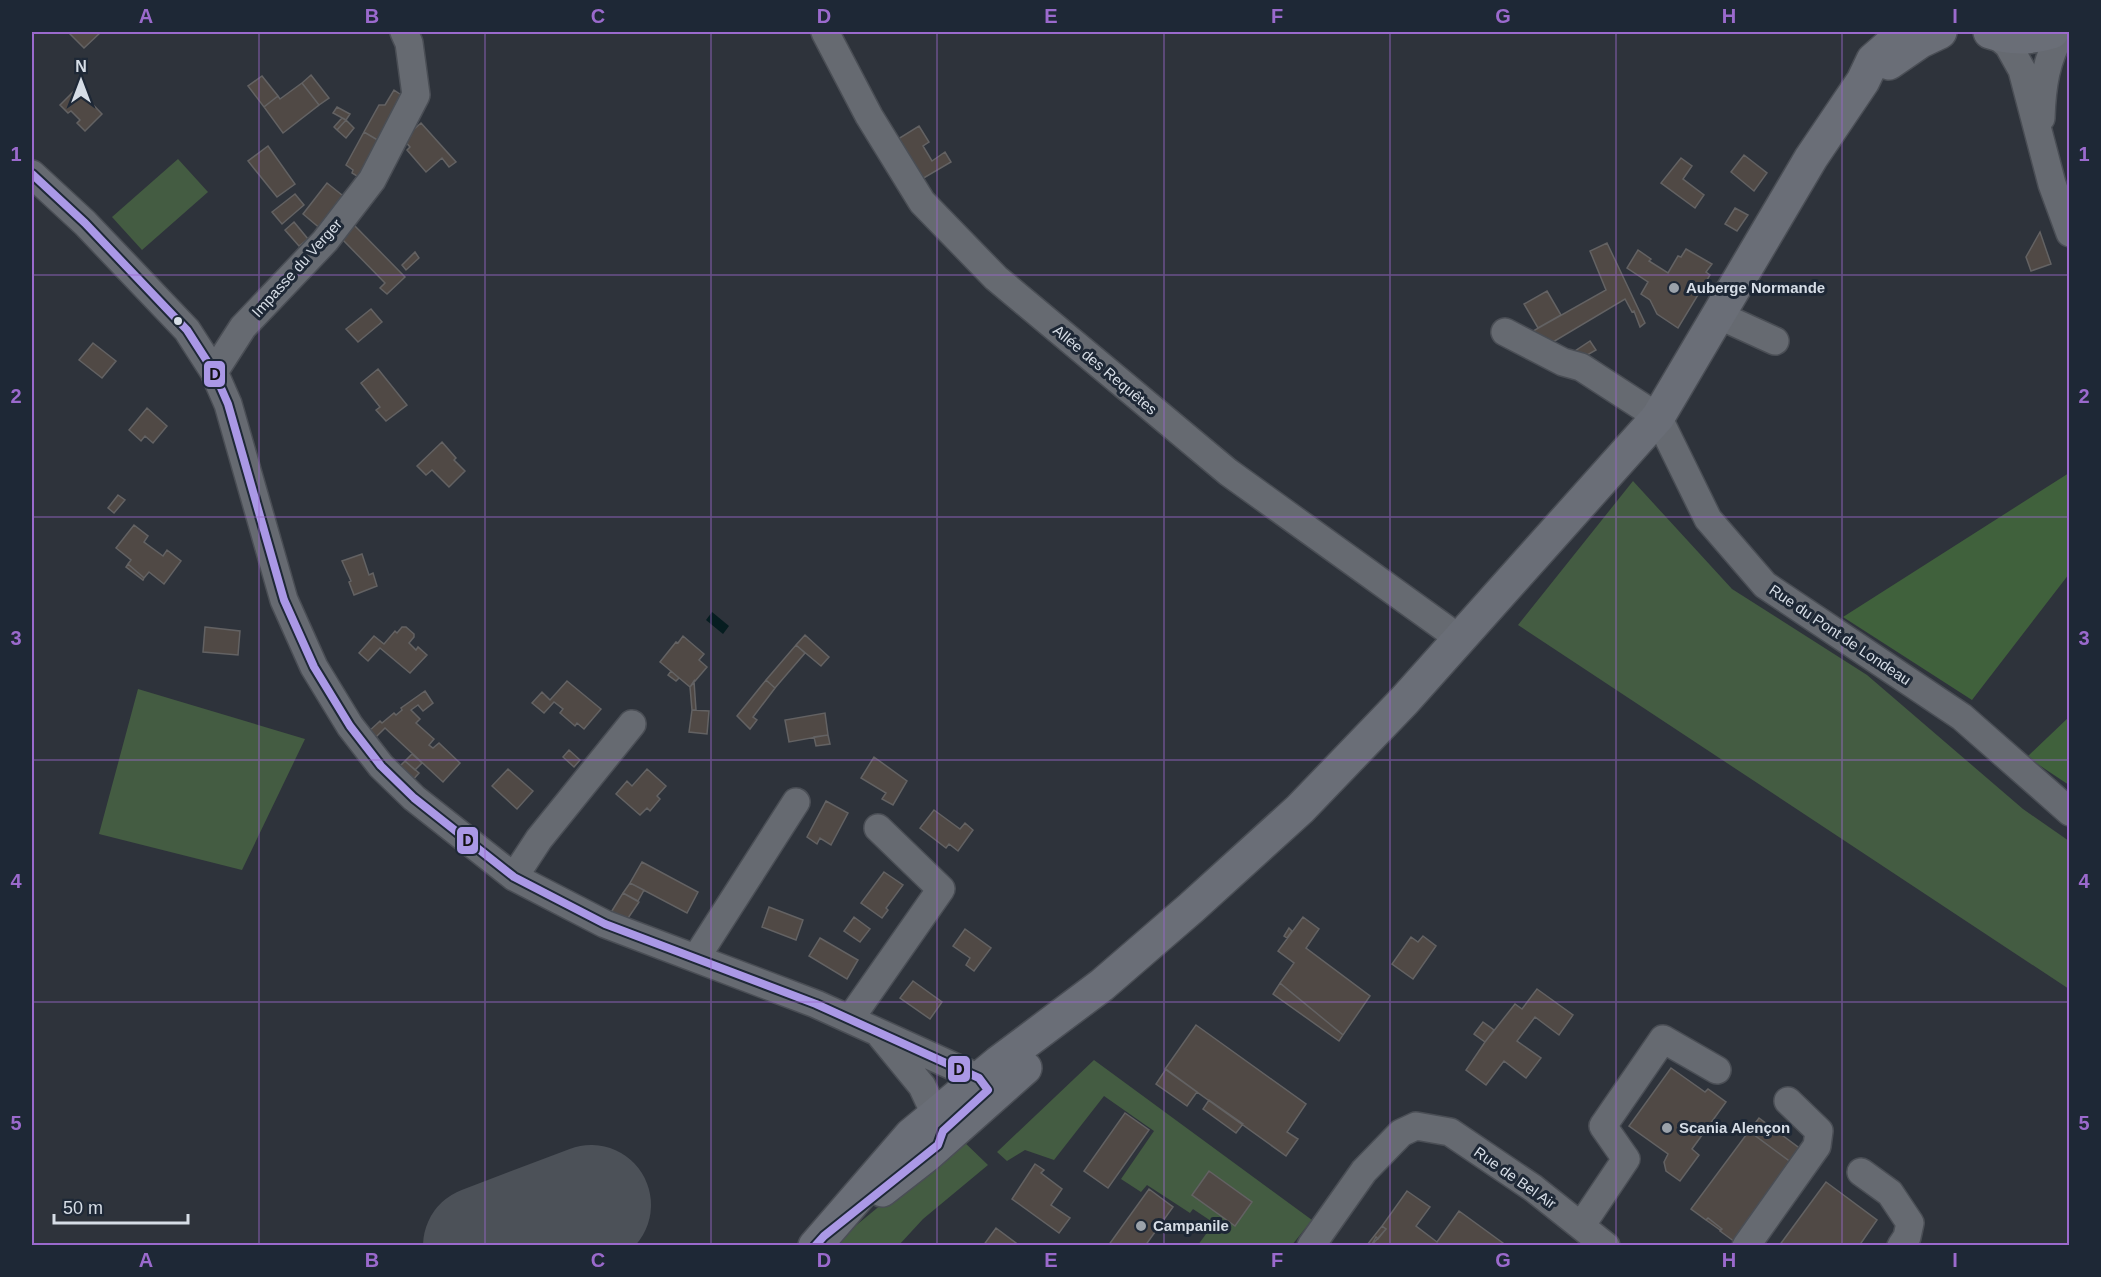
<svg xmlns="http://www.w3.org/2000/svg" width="2101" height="1277" font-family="Helvetica,sans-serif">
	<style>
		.green { fill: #445c42 }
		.forest { fill: #40613c }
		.water { fill: #061d20 }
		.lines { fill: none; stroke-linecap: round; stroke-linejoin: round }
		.runway { stroke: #4c5158; stroke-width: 120 }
		.building { fill: #504945; stroke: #636263; stroke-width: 1.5 }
		.minor-casing { stroke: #4a4e55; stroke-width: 30 }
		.major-casing { stroke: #4a4e55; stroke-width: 36 }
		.minor { stroke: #666a71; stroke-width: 27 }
		.major { stroke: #6a6e77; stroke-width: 33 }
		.bus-1-casing { stroke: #1e2836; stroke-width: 12 }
		.bus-1 { stroke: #aa98e6; stroke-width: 8 }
		.grid { fill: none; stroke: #9b6acd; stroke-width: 1.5; stroke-opacity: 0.55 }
		.poi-dot { fill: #9ba2aa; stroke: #1e2836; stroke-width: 2 }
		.bus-dot { fill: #d6dde6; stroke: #1e2836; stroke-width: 2 }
		.labels { text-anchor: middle; stroke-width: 6; stroke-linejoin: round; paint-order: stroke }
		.street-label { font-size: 15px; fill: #d6dde6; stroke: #1e2836 }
		.poi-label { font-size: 15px; font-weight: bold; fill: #d6dde6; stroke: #1e2836; text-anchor: start }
		.line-badge { stroke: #1e2836; stroke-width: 2 }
		.pale-badge-label { font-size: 16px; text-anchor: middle; font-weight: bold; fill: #111 }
		.neatline { fill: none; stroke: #9b6acd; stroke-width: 2 }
		.grid-label { font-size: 20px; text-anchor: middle; font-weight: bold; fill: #9b6acd }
	</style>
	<rect width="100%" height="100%" fill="#2e333b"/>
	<path class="green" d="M178 159 208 192 142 250 112 217Z
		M1633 481 1732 589 1867 675 2023 809 2069 841V989L1518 625Z
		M138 689 305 739 242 870 99 834Z
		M1094 1060 1312 1220 1292 1245H1198L1214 1223 1193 1209 1190 1213 1147 1185 1141 1192 1121 1179 1154 1131 1104 1096 1054 1160 1025 1150 1007 1161 997 1152Z
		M961 1139 988 1165 923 1219 899 1245 831 1246Z"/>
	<path class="forest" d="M2069 473V574L1972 700 1843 617Z
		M2069 717V785L2027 757Z"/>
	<path class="water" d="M712 612 729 626 723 634 706 620Z"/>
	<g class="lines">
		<path class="runway" d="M483 1246 591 1205"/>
	</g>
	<path class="building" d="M68 32H101L84 48Z
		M311 75 329 98 319 105 302 83Z
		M262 76 278 96 264 107 248 86Z
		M302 83 319 105 283 133 264 107 278 96 280 99Z
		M77 88 102 114 85 131 77 123 80 120 71 111 68 113 60 105Z
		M394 90 407 99 381 142 364 132 379 105H385Z
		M337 107 350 114 346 120 333 113Z
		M342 118 346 120 337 130 334 127Z
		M346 120 354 128 346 138 337 130Z
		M421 123 456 162 449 167 442 158 426 172 407 150 410 147 403 139Z
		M919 126 929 142 923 146 932 161 945 152 951 162 922 179 898 139Z
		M364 132 381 142 360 178 352 173 353 170 346 165Z
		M268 146 295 184 277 197 248 161Z
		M1744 155 1767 173 1754 191 1731 172Z
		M1681 158 1692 166 1683 179 1704 195 1695 208 1661 183Z
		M327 183 347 199 322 230 303 214Z
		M295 194 304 205 282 224 272 212Z
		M1735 208 1748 215 1737 231 1725 224Z
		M294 222 308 239 299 246 285 230Z
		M353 224 405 277 387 294 380 288 385 283 340 237Z
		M2040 232 2051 264 2031 271 2026 257Z
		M1607 243 1645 323 1640 327 1634 311 1632 312 1625 299 1553 342 1539 343 1533 331 1606 290 1590 251Z
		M1686 249 1712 264 1706 272 1710 275 1678 328 1657 314 1650 300 1641 294 1648 282 1627 268 1638 250 1651 259 1649 261 1668 273 1678 256 1681 257Z
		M415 252 419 258 406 270 402 265Z
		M1547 291 1561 315 1538 328 1524 304Z
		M371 309 382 322 358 342 346 329Z
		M1590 341 1596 350 1582 358 1572 353Z
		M93 343 116 361 102 378 79 360Z
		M378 369 407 405 386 421 376 410 380 407 361 383Z
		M147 408 167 426 153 443 145 436 141 441 129 430Z
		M442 442 456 458 454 460 465 471 449 487 432 470 426 475 417 466Z
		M118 495 125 500 114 513 108 508Z
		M134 525 148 536 144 542 163 556 167 550 181 561 164 584 149 572 144 578 128 564 131 560 116 548Z
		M362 554 369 575 373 573 377 586 354 595 349 582 351 581 342 561Z
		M128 564 144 578 143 580 126 567Z
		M205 627 240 631 238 655 203 652Z
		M402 627H406L414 634V637L409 643 416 650 418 647 427 655 410 673 380 648 368 661 359 653 374 636 384 644 395 631 397 633Z
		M805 635 829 657 821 666 796 645Z
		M683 636 704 654 699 660 707 667 690 687 660 662 676 642 678 643Z
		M796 645 805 653 775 688 766 680Z
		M671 671 679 678 676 681 668 675Z
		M766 680 775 688 753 717 757 720 750 729 737 716Z
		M567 681 601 709 584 729 577 723 575 726 560 713 563 709 554 702 544 713 532 703 542 692 550 700Z
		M694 681 696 710H692L690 687Z
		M425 691 433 703 423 711 418 705 411 710 420 719 416 723 434 739 429 745 433 748 439 743 460 763 443 782 385 728 373 740 367 733 380 721 382 723 394 713 396 715 402 710 401 708Z
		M692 710 709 711 707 734 689 732Z
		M825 713 828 735 789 742 785 720Z
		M828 735 830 744 816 746 814 737Z
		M569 750 580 760 574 767 563 757Z
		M412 754 422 763 415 770 405 761Z
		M874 757 907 781 893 805 882 799 886 793 861 778Z
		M405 761 419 773 411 782 397 769Z
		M508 769 533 791 517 809 492 786Z
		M647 769 666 786 657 796 660 799 650 811 647 808 640 815 616 794 627 781 632 786Z
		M826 801 848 813 831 845 820 838 817 844 807 837Z
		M934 810 960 829 965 823 973 830 958 851 949 844 946 848 920 828Z
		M642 862 698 892 687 913 630 883Z
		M884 872 903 885 886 908 888 910 882 918 861 903Z
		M630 883 644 890 638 901 623 893Z
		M623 893 639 902 626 921 610 914Z
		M769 907 803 920 796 940 762 927Z
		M854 917 870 929 860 942 844 931Z
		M1303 917 1319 929 1306 948 1370 996 1343 1035 1280 983 1294 963 1278 951Z
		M1289 928 1292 931 1287 938 1284 936Z
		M965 929 991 948 974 971 966 965 970 958 953 946Z
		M1423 936 1436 946 1413 979 1392 964 1411 937 1418 942Z
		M820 938 858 960 847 979 809 956Z
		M913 981 942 1002 930 1019 900 998Z
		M1280 983 1343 1035 1339 1041 1273 994Z
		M1537 989 1573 1015 1559 1035 1535 1017 1517 1041 1541 1058 1526 1078 1504 1061 1486 1085 1466 1070 1485 1042 1515 1004 1522 1009Z
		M1483 1022 1494 1030 1485 1042 1474 1034Z
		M1196 1025 1306 1104 1287 1132 1298 1139 1286 1156 1165 1069Z
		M1671 1068 1705 1092 1708 1089 1726 1102 1692 1149 1699 1155 1680 1181 1666 1171 1664 1162 1668 1154 1629 1126Z
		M1166 1069 1197 1092 1187 1106 1156 1084Z
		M1209 1100 1243 1124 1236 1133 1203 1109Z
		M1125 1113 1149 1130 1108 1188 1084 1171Z
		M1759 1118 1802 1150 1792 1163 1749 1131Z
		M1749 1131 1792 1163 1735 1242 1720 1231 1722 1229 1708 1218 1706 1220 1691 1209Z
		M1035 1164 1044 1170 1041 1173 1062 1189 1051 1205 1070 1218 1059 1233 1012 1199Z
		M1209 1171 1252 1202 1235 1226 1192 1195Z
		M1826 1182 1877 1220 1859 1246H1779Z
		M1149 1189 1173 1207 1145 1246H1108Z
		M1407 1191 1430 1207 1416 1226 1437 1242 1459 1211 1507 1246H1371L1386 1229 1382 1226Z
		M1708 1218 1722 1229 1720 1230 1706 1220Z
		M1382 1226 1386 1229 1378 1239 1376 1237 1371 1246 1367 1245Z
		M996 1228 1020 1246H983Z"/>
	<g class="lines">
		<defs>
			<path id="minor" d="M825 32 869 116 922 202 996 278 1228 472 1460 639
				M1994 33 2008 45 2022 70 2052 184 2070 233
				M2041 118C2042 86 2046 59 2062 32
				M32 174 85 223 187 330 214 372 228 404 284 600 314 667 350 726 381 766 414 798 514 877 605 924 816 1004 979 1078
				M1718 315 1775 341
				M1505 332 1563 362 1581 367 1658 417 1708 519 1765 585 1962 717 2070 812
				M214 372 243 327 325 241 372 180 416 95 409 43 404 32
				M514 877 539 839 632 724
				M696 958 796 802
				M850 1019 941 889 878 828
				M881 1036 922 1086 936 1116
				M1861 1172 1890 1193 1910 1223 1907 1237 1901 1246
				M1581 1226 1626 1159 1603 1126 1663 1039 1717 1070
				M1311 1246 1364 1171 1401 1133 1416 1126 1450 1132 1533 1188 1606 1246
				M1746 1246 1817 1146 1819 1131 1788 1101"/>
			<path id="major" d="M1990 32C2010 39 2032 38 2052 32
				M1889 63 1921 41 1940 32
				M882 1190 927 1155 1025 1068
				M815 1246 911 1135 998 1063 1102 985 1191 908 1300 809 1404 701 1658 417 1811 158 1863 81 1873 60 1905 32"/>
		</defs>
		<use href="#minor" class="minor-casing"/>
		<use href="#major" class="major-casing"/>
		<use href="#minor" class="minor"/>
		<use href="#major" class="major"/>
		<defs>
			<path id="bus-1" d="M32 174 85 223 187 330 214 372 228 404 284 600 314 667 350 726 381 766 414 798 514 877 605 924 816 1004 979 1078 988 1090 943 1131 938 1145 824 1236 815 1246"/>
		</defs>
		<use href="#bus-1" class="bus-1-casing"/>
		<use href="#bus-1" class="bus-1"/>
	</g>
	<path class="grid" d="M259 32V1246M485 32V1246M711 32V1246M937 32V1246M1164 32V1246M1390 32V1246M1616 32V1246M1842 32V1246M32 275H2070M32 517H2070M32 760H2070M32 1002H2070"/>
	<g class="poi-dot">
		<circle cx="1674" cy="288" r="6"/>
		<circle cx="1667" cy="1128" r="6"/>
		<circle cx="1141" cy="1226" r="6"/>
	</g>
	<circle class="bus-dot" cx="178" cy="321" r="5"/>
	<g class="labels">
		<g class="street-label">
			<text transform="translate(297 268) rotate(-48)" y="5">Impasse du Verger</text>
			<text transform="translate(1105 370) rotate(40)" y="5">Allée des Requêtes</text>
			<text transform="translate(1840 635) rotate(34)" y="5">Rue du Pont de Londeau</text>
			<text transform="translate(1515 1178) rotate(35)" y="5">Rue de Bel Air</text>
		</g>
		<g class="poi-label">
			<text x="1686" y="293">Auberge Normande</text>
			<text x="1679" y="1133">Scania Alençon</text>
			<text x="1153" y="1231">Campanile</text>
		</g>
	</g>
	<g class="line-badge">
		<rect x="203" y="360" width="23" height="28" rx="6" fill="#aa98e6"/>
		<rect x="456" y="826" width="23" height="29" rx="6" fill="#aa98e6"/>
		<rect x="947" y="1055" width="24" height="28" rx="6" fill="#aa98e6"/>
	</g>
	<g class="pale-badge-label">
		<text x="215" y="380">D</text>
		<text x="468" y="846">D</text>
		<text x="959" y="1075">D</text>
	</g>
	<rect width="2101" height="1277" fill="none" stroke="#1e2836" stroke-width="66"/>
	<g transform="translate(81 81)" stroke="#1e2836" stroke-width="4.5" paint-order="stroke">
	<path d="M0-4.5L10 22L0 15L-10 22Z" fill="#d6dde6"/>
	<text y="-9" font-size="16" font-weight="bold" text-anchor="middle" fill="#d6dde6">N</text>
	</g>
	<path d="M54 1214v9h134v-9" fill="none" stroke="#d6dde6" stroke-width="3"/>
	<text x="63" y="1214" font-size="18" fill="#d6dde6" stroke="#1e2836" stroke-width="4.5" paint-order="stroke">50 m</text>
	<rect x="33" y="33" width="2035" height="1211" class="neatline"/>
	<g class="grid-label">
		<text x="146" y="23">A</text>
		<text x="372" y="23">B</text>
		<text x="598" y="23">C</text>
		<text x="824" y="23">D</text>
		<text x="1051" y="23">E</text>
		<text x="1277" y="23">F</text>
		<text x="1503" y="23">G</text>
		<text x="1729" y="23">H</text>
		<text x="1955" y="23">I</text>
		<text x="16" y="161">1</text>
		<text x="2084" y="161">1</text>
		<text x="16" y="403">2</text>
		<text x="2084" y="403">2</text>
		<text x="16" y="645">3</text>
		<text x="2084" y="645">3</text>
		<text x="16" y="888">4</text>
		<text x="2084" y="888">4</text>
		<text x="16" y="1130">5</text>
		<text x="2084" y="1130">5</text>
		<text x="146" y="1267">A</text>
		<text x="372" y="1267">B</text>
		<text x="598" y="1267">C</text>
		<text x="824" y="1267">D</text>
		<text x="1051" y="1267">E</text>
		<text x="1277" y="1267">F</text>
		<text x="1503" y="1267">G</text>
		<text x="1729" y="1267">H</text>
		<text x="1955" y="1267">I</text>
	</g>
</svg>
